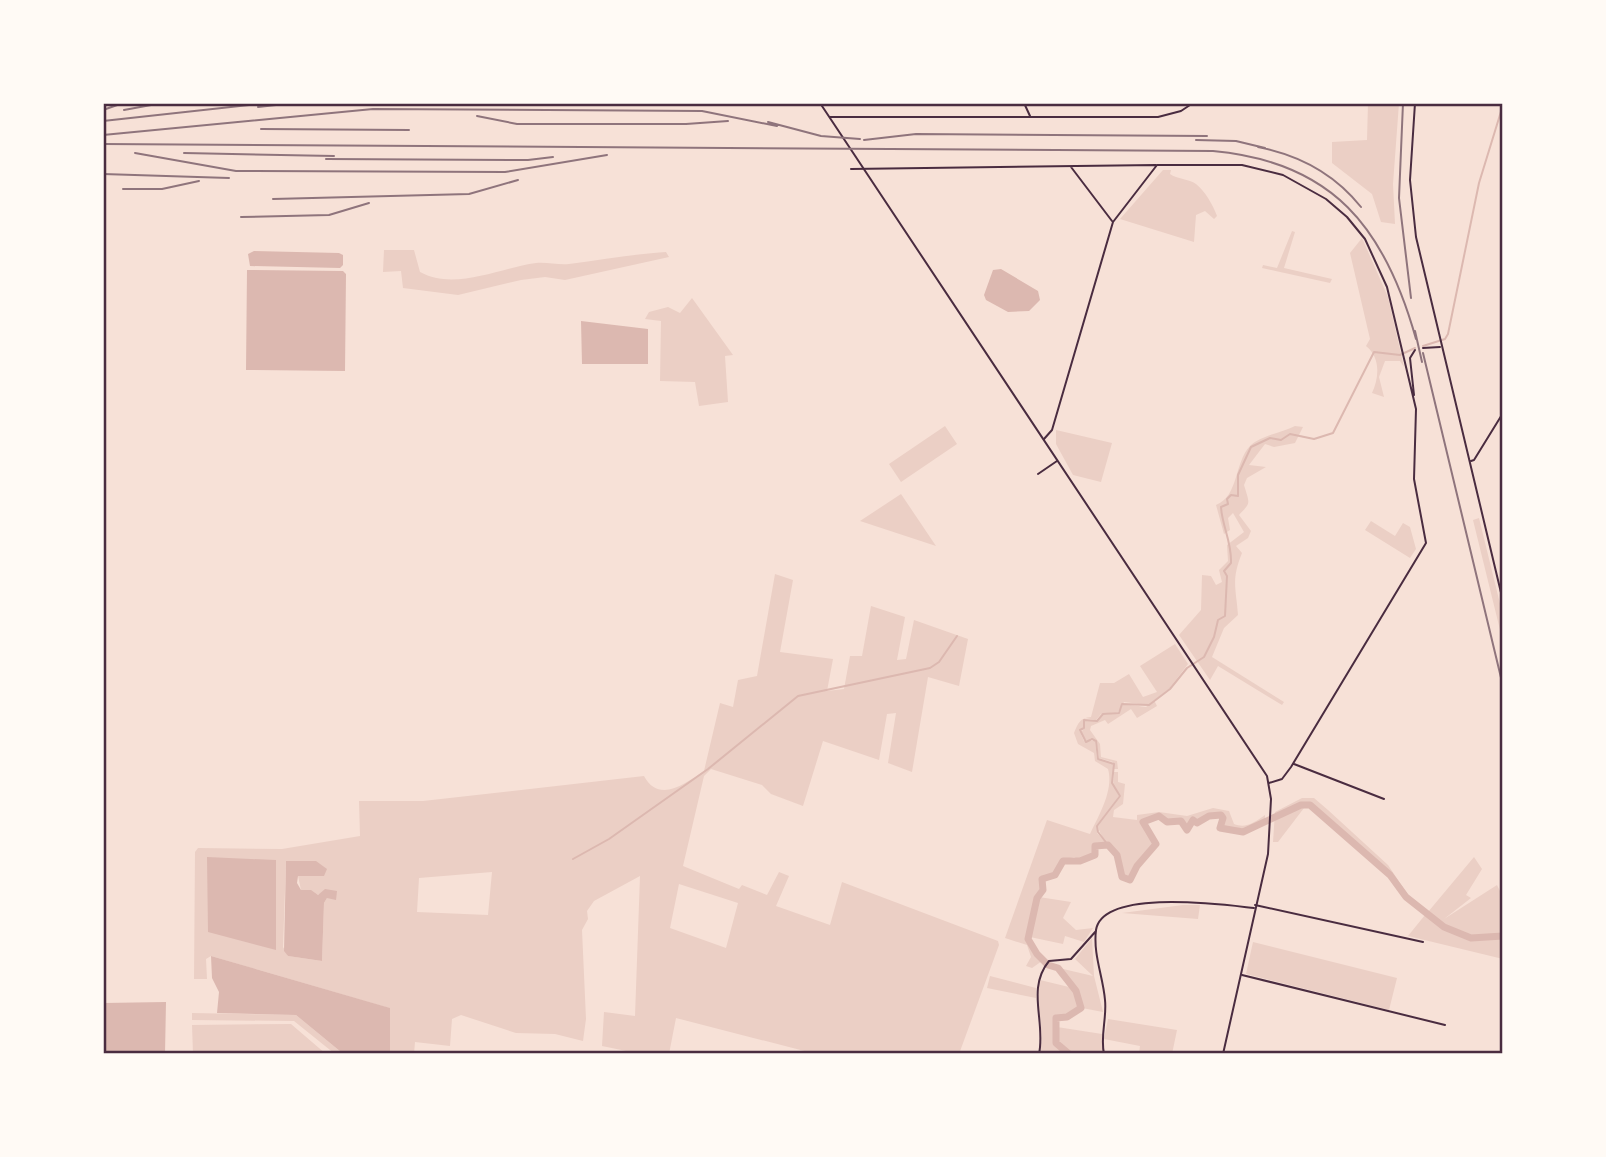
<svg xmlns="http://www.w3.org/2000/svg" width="1606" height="1157" font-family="'PT Sans',sans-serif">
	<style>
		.green { fill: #ebcfc5; fill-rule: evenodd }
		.water { fill: #dcb8b0 }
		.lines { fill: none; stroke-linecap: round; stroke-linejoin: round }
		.stream { stroke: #dcb8b0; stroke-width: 2 }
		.river { stroke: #dcb8b0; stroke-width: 7 }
		.minor { stroke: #4a2c40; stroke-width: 2 }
		.tertiary { stroke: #4a2c40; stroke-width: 2 }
		.secondary { stroke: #4a2c40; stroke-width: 2 }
		.rail { stroke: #8f747c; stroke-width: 2 }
		.neatline { fill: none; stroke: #4a2c40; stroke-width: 2.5 }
	</style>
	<rect width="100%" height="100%" fill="#f7e1d7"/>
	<path class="green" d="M1368 103H1399L1393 184 1395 224 1381 222 1372 194 1332 163V142L1367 140Z
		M1163 170H1171L1170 174C1177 179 1189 179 1196 184 1205 191 1213 205 1217 216L1214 219 1205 211 1196 215 1194 242 1120 219Z
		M1292 231 1295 232 1284 268 1332 279 1330 283 1262 268 1263 265 1277 268Z
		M1362 238 1388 297 1404 367 1400 361H1385L1379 377 1384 397 1372 393C1379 378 1381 358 1366 346L1370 339 1350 253Z
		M384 250H414L420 272C455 291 499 268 536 263 547 262 558 265 569 264 602 260 633 254 666 252L669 257 565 280 545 277 521 280 458 295 403 288 401 271 383 272Z
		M692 298 733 355 725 356 728 402 699 406 695 382 660 381 661 321 645 319 649 312 668 307 680 313Z
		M945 426 957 444 901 482 889 464Z
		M1295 426 1303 427 1295 443 1274 447 1265 444 1249 465 1266 467 1247 478 1244 485C1250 505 1251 502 1239 515L1251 531 1248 538 1236 546 1242 553C1231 580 1236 588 1238 615L1224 628 1212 657 1284 702 1282 705 1218 666 1210 680 1179 635 1201 610 1202 575 1211 576 1216 585 1222 582 1219 570 1228 561 1227 545 1244 532 1233 513 1228 518 1230 530 1224 534 1216 505C1239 496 1234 463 1250 446 1261 435 1282 433 1295 426Z
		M1056 430 1112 443 1101 482 1073 475 1056 444Z
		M901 494 936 546 860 521Z
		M1479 518 1503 616V642L1473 520Z
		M1371 521 1395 536 1403 523 1410 527 1416 549 1410 558 1365 530Z
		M775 574 793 580 780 652 833 659 827 691 844 689 850 656H862L871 606 905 617 897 660 906 659 914 620 968 639 959 686 928 677 912 772 888 763 896 713 887 714 879 760 823 741 803 806 771 794 762 785 711 769 704 776 683 866 739 889 742 885 767 895 779 872 789 876 776 906 830 925 842 882 998 941 999 945 959 1054H816L676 1018 669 1054 639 1051 636 1053 602 1046 604 1012 635 1016 640 876 594 901 587 911 588 919 582 930 586 1019 583 1041 555 1034 516 1033 461 1015 452 1019 450 1046 415 1042 414 1054H335L294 1021 192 1020V1013L296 1015 341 1052 390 1051 389 1008 211 956 206 959 207 979H194L195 852 198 848 282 849 360 836 359 801H423L644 776C659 804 686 783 704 771L720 703 733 707 738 680 757 676ZM286 861 323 869 324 876H298L301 890 318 895 323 892 327 898 324 903 322 961 288 956 283 947ZM492 872 488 915 417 912 419 878ZM679 884 738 903 726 948 670 928Z
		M1175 644 1188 664 1169 689 1148 705 1124 702 1118 712 1101 714 1096 720 1085 718 1083 728 1079 730 1084 741H1095L1097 759 1113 764V786L1114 772H1118V782L1125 784 1123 804 1114 810 1113 817 1137 820V815L1159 812 1187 816 1213 808 1229 811 1234 824C1246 829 1255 822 1265 815V821L1243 831 1220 827 1224 819 1221 814 1209 815 1196 822 1193 819 1187 829 1182 820 1166 821 1159 815 1142 823 1156 843 1136 866 1130 878 1125 879C1122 855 1101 842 1098 826L1121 796 1115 788 1119 796 1097 826V833L1107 844 1095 845 1094 854 1080 860 1074 857 1063 860 1054 875 1040 879 1043 890 1037 896 1026 938 1042 961 1032 968 1026 966 1031 957 1027 945 1005 938 1047 820 1090 834C1099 815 1114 790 1108 769L1095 761 1094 753 1078 744 1074 733C1078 723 1080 718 1091 717L1100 683H1114L1129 674 1143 697 1157 692 1140 666Z
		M1154 700 1157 706 1137 718 1131 709 1108 724 1105 720 1091 726 1090 730 1100 744 1101 757 1117 761 1118 769H1114L1113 762 1099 758 1096 740 1091 738 1087 741 1080 733 1085 728V720L1097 721 1102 715 1119 713 1123 704 1146 707Z
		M1302 798H1314L1328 810 1388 865 1408 895 1428 912 1474 857 1482 869 1466 895 1471 898 1444 919 1497 885 1503 897V959L1408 936 1425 915 1407 900 1388 876 1310 808H1304L1278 842H1273L1275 812Z
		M1039 897 1071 902 1063 918 1076 930 1093 928 1084 942 1065 936 1063 944 1030 937Z
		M1183 905H1200L1198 919 1122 913Z
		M1092 938 1094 976 1103 1012 1082 1008 1081 997 1059 968 1093 976 1075 959Z
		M1253 942 1397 978 1389 1010 1246 974Z
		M990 976 1036 988V998L987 988Z
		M1040 980 1073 988 1080 998V1007L1067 1016 1055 1017V1043L1067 1054H1040C1045 1029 1034 1004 1040 980Z
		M1108 1019 1177 1030 1172 1054H1139L1140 1046 1104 1039Z
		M291 1024 326 1054H193L192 1025Z
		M1057 1027 1102 1034 1103 1054 1065 1051 1056 1042Z"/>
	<path class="water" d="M254 251 339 253 343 255V265L340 268 250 266 248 254Z
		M1001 269 1038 291 1040 300 1029 311 1008 312 986 300 984 295 993 270Z
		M247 270 343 271 346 274 345 371 246 370Z
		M581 321 648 329V364H582Z
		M207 857 276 860V950L208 932Z
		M286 861H316L327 869 324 876H298L297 883 301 890H311L318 895 325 889 337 891 336 900 327 898 324 903 322 961 288 956 284 951Z
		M211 956 390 1008V1051L341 1052 296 1015 217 1013 219 992 212 978Z
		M166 1002 165 1054H103V1003Z"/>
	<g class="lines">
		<path class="stream" d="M1423 346 1445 339 1448 334 1479 183 1503 105
			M1108 845 1098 832 1097 826 1120 796 1112 783 1114 764 1098 759 1096 741 1092 739 1086 742 1080 730 1084 728V720L1097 721 1103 714 1119 713 1122 704 1149 705 1170 689 1187 668 1204 657 1214 637 1218 620 1225 616 1227 576 1224 571 1231 563C1232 542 1222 526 1221 507L1228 504 1227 499 1231 495 1238 496V475L1251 447 1270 438 1281 440 1290 434 1314 439 1333 433 1374 352 1400 355 1415 348
			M573 859 609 839 708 769 798 696 930 668 939 662 957 636"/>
		<path class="river" d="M1069 1054 1056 1043V1018L1067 1017 1081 1008 1076 991 1058 968 1048 965 1037 954 1028 939 1037 898 1043 890 1042 879 1055 875 1063 861H1080L1095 855V846L1108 845 1117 855 1122 877 1130 880 1137 866 1156 844 1143 822 1159 816 1167 822 1181 821 1187 830 1193 820 1197 823 1209 816 1221 815 1223 818 1220 828 1243 832 1301 805H1310L1390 875 1406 897 1444 927 1471 938 1503 936"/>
		<path class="minor" d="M1024 103 1030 116
			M1071 167 1112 221
			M851 169 1156 165
			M1423 348 1440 347
			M1414 395 1410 358 1415 350
			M1044 439 1052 430 1113 222 1157 165H1242L1283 175 1326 199 1347 217 1365 239 1387 287 1416 409 1414 479 1426 543 1291 767 1282 779 1269 783
			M1471 461 1474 460 1503 413
			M1038 474 1057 461
			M1294 764 1384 799
			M1255 905 1423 942
			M1242 975 1445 1025
			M639 1053 645 1054
			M1039 1054C1046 1022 1026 989 1049 961L1071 959 1096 931
			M1104 1054C1100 1036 1107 1018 1105 1000 1103 976 1093 955 1096 930 1103 888 1225 905 1254 908"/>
		<path class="tertiary" d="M820 103 1267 776 1271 799 1268 854 1223 1054
			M830 117H1158L1181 111 1193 103"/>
		<path class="secondary" d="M1415 103 1410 180 1416 237 1503 601"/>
		<path class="rail" d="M1403 103 1399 198 1411 298
			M258 107 294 103
			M103 110 123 103
			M124 110 162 103
			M477 116 517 124H686L728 121
			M103 121 267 103
			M768 122 821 136 860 139
			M261 129 409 130
			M103 135 373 109 702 111 777 126
			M864 140 916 134 1207 136
			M1196 140 1236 141 1265 148
			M103 144 1213 151C1333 162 1385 228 1416 339
			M1258 147C1299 155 1334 173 1361 207
			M135 153 236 171 505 172 607 155
			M184 153 334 156
			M326 159 528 160 553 157
			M103 174 229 178
			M123 189H162L199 181
			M273 199 469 194 518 180
			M241 217 329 215 369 203
			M1415 331 1422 362
			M1423 353 1503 686"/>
	</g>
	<rect width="1606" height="1157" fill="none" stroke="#fffaf5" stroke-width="210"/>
	<rect x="105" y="105" width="1396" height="947" class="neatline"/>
</svg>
